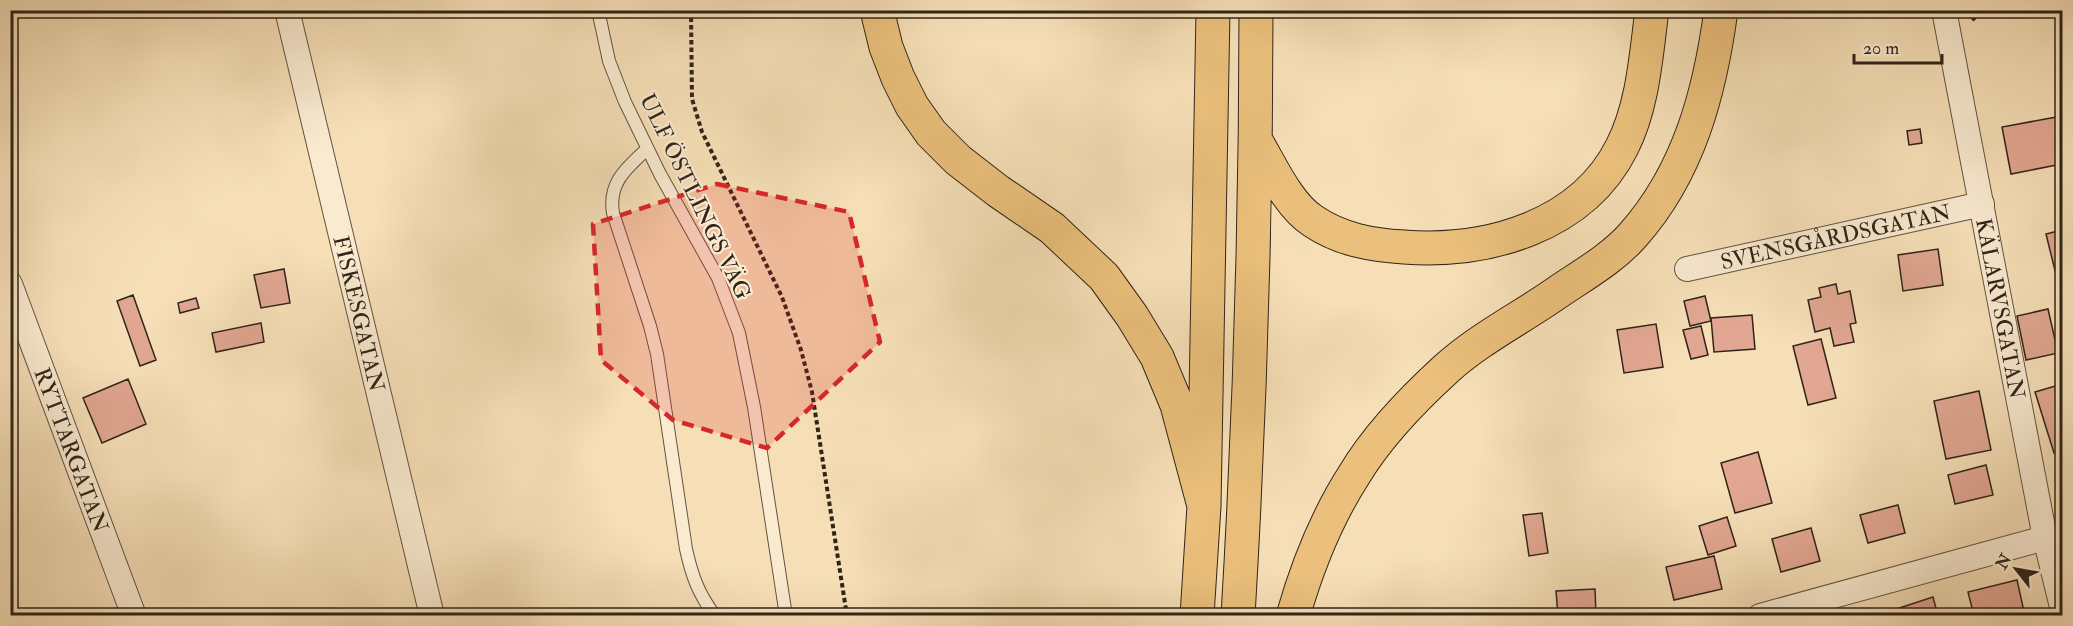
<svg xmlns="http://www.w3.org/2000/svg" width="2073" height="626" font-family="'IM FELL Double Pica',serif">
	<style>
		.building { fill: #e2a792; stroke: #302419; stroke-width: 1.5 }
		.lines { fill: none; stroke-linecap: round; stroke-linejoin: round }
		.service-casing { stroke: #625340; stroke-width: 14 }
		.minor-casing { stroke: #625340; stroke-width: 26 }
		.trunk-casing { stroke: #302419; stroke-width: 35 }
		.path { stroke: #302419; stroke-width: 4; stroke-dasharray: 4.5 3; stroke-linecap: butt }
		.service { stroke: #f9ead0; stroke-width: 12 }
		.minor { stroke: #f9ead0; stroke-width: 24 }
		.trunk { stroke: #ebc07c; stroke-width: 33 }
		.marked { fill: #d62828; fill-opacity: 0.2; stroke: #d62828; stroke-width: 4.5; stroke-dasharray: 12 8; stroke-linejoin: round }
		.labels { text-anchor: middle; stroke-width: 4.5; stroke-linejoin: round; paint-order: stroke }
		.street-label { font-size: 22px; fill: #302419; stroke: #f9ead0 }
	</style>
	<rect width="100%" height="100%" fill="#f6dfb7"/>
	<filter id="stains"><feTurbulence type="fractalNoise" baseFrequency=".00333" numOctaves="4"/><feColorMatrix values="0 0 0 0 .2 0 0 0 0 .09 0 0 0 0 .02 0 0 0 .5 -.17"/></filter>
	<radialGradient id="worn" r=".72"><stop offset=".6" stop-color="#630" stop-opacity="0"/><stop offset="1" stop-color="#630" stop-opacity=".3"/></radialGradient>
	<path class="building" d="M2062 116V164L2011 174 2002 127Z
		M1920 129 1922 143 1909 145 1907 131Z
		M2062 230V299L2046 234Z
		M1938 249 1943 285 1903 291 1898 255Z
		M284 269 290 303 261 308 254 275Z
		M1836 284 1838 294 1850 291 1856 323 1850 324 1854 342 1834 346 1830 328 1815 332 1808 300 1821 297 1819 288Z
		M133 295 156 360 140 366 117 301Z
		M1705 296 1711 321 1690 326 1684 301Z
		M196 298 199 308 180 313 178 303Z
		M2048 309 2058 353 2026 360 2017 316Z
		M1752 315 1755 349 1714 352 1711 318Z
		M261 323 264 342 216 352 212 333Z
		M1656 324 1663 367 1624 373 1617 330Z
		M1701 326 1708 355 1691 359 1683 330Z
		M1821 339 1836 398 1808 405 1793 346Z
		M128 379 146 424 102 443 83 398Z
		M2062 384V450L2054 453 2035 392Z
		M1979 391 1991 450 1946 459 1934 401Z
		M1758 452 1772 503 1735 513 1721 463Z
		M1986 465 1993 495 1955 504 1948 475Z
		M1898 505 1905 533 1868 543 1860 515Z
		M1542 513 1548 553 1529 556 1523 515Z
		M1727 517 1736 546 1708 555 1699 526Z
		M1811 528 1820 561 1781 572 1772 539Z
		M1714 556 1722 589 1674 600 1666 567Z
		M2017 580 2025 616H1974L1968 592Z
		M1595 589 1596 616H1558L1556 591Z
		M1933 597 1938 616H1888L1887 612Z"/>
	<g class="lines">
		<defs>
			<path id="service" d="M598 10 609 61 625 102 660 174 718 278 739 333 754 407 786 616
				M647 149C627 168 608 182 613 213L650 326 657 354 686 549C692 576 698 593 715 616"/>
			<g id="minor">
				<path id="s1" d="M287 10 432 616"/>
				<path id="s2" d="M1944 10 2045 538 2062 607"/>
				<path id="s3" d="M1687 269 1982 204"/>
				<path id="s4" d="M10 284 134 616"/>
				<path d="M1760 616 2045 538"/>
			</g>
			<path id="trunk" d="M877 10 886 47 898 78 912 106 931 133 958 160 998 191 1052 228 1104 277 1132 316 1157 357 1177 405 1204 506
				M1256 141C1271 166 1288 205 1313 221 1341 240 1372 245 1404 247 1487 253 1582 227 1622 147 1643 106 1646 56 1652 10
				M1197 616 1204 506 1213 10
				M1238 616C1250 414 1256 212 1256 10
				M1293 616C1307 567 1327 517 1354 475 1378 435 1412 400 1446 369 1479 339 1521 318 1558 292 1583 275 1613 258 1633 235 1689 172 1710 92 1721 10"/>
		</defs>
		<use href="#service" class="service-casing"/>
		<use href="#minor" class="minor-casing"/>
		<use href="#trunk" class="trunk-casing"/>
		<path class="path" d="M691 10 692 99 702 132 782 297 801 350 812 392 847 616
			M1972 20 1978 15 1992 10"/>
		<use href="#service" class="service"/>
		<use href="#minor" class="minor"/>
		<use href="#trunk" class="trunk"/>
	</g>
	<path class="marked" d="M717 184 849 212 880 342 767 448 673 420 601 360 593 224Z"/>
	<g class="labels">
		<g class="street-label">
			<text transform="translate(696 196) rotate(64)" y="8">ULF ÖSTLINGS VÄG</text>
			<text dy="8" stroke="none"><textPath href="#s3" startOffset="152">SVENSGÅRDSGATAN</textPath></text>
			<text dy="8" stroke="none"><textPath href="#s2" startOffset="304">KÄLARVSGATAN</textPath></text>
			<text dy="8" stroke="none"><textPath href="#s1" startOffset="312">FISKESGATAN</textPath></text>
			<text dy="8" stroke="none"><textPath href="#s4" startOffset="177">RYTTARGATAN</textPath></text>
		</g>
	</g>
	<rect width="2073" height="626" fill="none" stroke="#f6dfb7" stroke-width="36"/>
	<rect x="12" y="12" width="2049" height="602" fill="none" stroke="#302419" stroke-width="3"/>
	<rect x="18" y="18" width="2037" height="590" fill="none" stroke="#302419" stroke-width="1.5"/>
	<g transform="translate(2016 569) rotate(301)" stroke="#f9ead0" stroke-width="4.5" paint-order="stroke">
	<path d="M0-4.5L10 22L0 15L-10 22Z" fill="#302419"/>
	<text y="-9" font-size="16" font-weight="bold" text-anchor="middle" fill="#302419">N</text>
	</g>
	<path d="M1854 54v9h88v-9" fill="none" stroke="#302419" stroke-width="3"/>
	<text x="1863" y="54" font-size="18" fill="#302419" stroke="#f9ead0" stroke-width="4.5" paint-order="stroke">20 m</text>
	<rect width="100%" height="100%" filter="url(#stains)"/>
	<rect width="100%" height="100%" fill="url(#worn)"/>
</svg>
